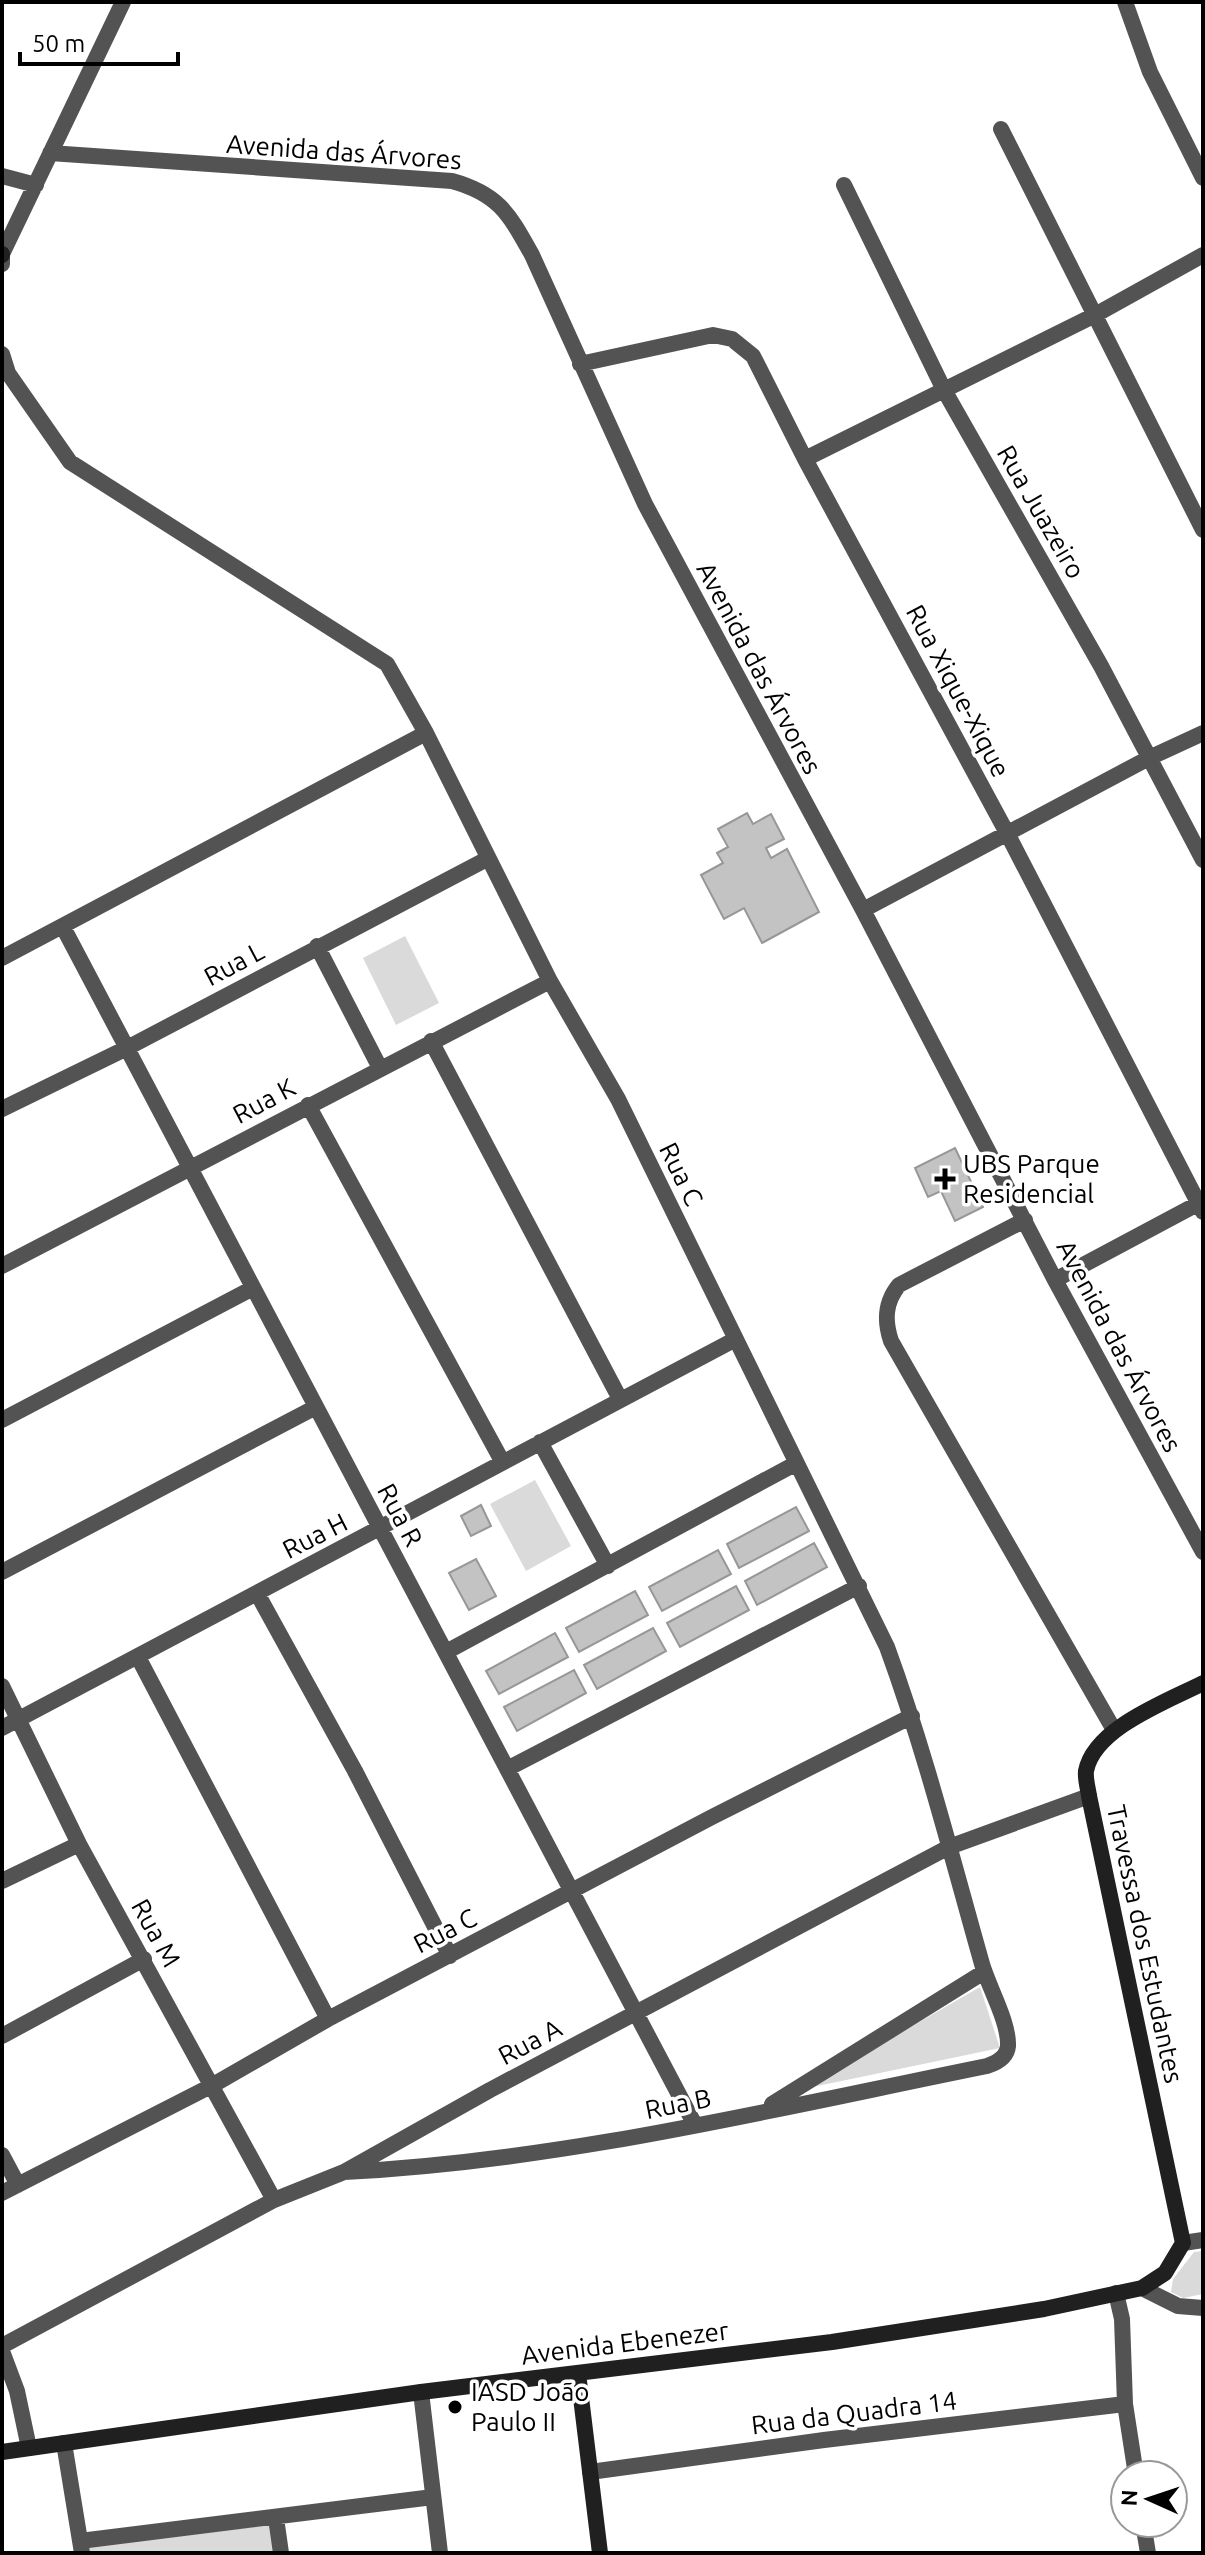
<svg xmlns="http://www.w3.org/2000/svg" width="1205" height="2555" font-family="Ubuntu,sans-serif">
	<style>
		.green { fill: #dadada }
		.building { fill: #c3c3c3; stroke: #979797; stroke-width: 2 }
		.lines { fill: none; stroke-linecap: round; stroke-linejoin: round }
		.street { stroke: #535353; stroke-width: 16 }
		.secondary { stroke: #202020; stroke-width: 16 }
		.poi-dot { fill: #000; stroke: #fff; stroke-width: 3 }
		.labels { text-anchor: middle; stroke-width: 7; stroke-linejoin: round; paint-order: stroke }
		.street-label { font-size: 26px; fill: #000; stroke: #fff }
		.poi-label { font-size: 26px; fill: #000; stroke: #fff; text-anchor: start }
	</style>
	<rect width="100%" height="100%" fill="#fff"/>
	<path class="green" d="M405 936 439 1003 396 1025 363 958Z
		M535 1480 571 1546 526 1571 490 1504Z
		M980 1987 1000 2048 803 2089Z
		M1203 2251V2294L1183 2298 1171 2292 1173 2279 1194 2252Z
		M272 2525 276 2553H88L87 2546Z"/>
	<path class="building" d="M747 813 753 824 771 814 784 839 766 848 771 858 787 849 819 912 762 943 744 908 724 919 701 875 723 863 717 853 728 847 718 829Z
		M955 1148 983 1207 955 1221 941 1191 928 1197 915 1168Z
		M481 1505 491 1526 471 1536 461 1516Z
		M796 1507 809 1531 739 1568 727 1544Z
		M814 1543 827 1567 757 1605 745 1581Z
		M718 1550 731 1574 662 1611 649 1587Z
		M476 1559 496 1596 469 1610 449 1573Z
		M736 1586 749 1610 680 1647 667 1623Z
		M635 1591 648 1615 579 1652 566 1628Z
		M653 1628 666 1651 597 1689 584 1665Z
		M555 1633 568 1657 499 1694 486 1671Z
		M574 1670 586 1693 517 1731 504 1707Z"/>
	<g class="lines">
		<path class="street" d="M1125 2 1150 72 1203 178
			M1001 129 1203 530
			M50 153 452 181C499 194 509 214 532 255L645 504 863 910 1055 1280 1203 1552
			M2 176 36 185
			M844 185 944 390 1101 666 1203 860
			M2 264V254L123 2
			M2 354 8 373 70 462 387 664 426 733 550 981 618 1099 887 1647C925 1751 952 1858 982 1964 989 1988 1009 2022 1008 2046 1007 2058 996 2063 987 2066 774 2109 562 2161 344 2172
			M580 364 713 335 732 339 753 356 805 459 1007 833 1203 1212
			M805 459 1095 315 1203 255
			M863 910 1149 758 1203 733
			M63 927 695 2125
			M317 946 380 1068
			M2 958 426 733
			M431 1041 620 1399
			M308 1105 502 1461
			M2 1109 127 1048 487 859
			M1025 1220 899 1285C885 1302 884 1320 891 1341L1114 1730
			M2 1266 550 981
			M1055 1280 1203 1201
			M2 1420 253 1288
			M540 1442 608 1566
			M2 1572 316 1407
			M257 1593 355 1771 450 1956
			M446 1652 795 1464
			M138 1657 328 2019
			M2 1686 79 1844 274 2200
			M2 1728 734 1340
			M507 1769 859 1586
			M2 1881 79 1844
			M2 2036 144 1959
			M772 2104 984 1972
			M2 2155 18 2185
			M2 2193 213 2085 328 2019 712 1817 912 1716
			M1183 2243 1203 2240
			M1142 2288 1178 2306 1203 2308
			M1116 2293 1122 2319 1125 2404 1136 2475
			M2 2346 274 2200 344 2172 490 2090 949 1847 1089 1796
			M2 2351 17 2391 29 2448
			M421 2392 440 2553
			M64 2443 82 2553
			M590 2472 824 2440 1125 2404
			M276 2518 281 2553
			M1143 2523 1148 2553
			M80 2541 433 2497"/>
		<path class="secondary" d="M2 255V254
			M578 2373 600 2553
			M2 2452 421 2392 832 2342 1044 2309 1142 2288 1165 2273 1183 2243 1089 1796C1088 1788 1085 1779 1086 1771 1094 1728 1168 1701 1203 1683"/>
	</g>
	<g class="poi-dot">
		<path d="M941 1167h8v8h8v8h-8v8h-8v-8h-8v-8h8z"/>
		<circle cx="455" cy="2407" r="8"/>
	</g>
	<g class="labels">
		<g class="street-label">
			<text transform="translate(344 152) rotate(4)" y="9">Avenida das Árvores</text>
			<text transform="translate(1041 512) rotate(60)" y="9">Rua Juazeiro</text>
			<text transform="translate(759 668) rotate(62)" y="9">Avenida das Árvores</text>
			<text transform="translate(958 691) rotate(62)" y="9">Rua Xique-Xique</text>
			<text transform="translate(234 964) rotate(-28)" y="9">Rua L</text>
			<text transform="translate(264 1101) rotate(-28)" y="9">Rua K</text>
			<text transform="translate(681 1174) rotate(64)" y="9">Rua C</text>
			<text transform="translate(1119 1346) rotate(62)" y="9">Avenida das Árvores</text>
			<text transform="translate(400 1515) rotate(62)" y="9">Rua R</text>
			<text transform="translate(315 1536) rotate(-27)" y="9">Rua H</text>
			<text transform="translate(445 1931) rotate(-27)" y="9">Rua C</text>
			<text transform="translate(156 1933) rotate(61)" y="9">Rua M</text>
			<text transform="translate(1145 1944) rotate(78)" y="9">Travessa dos Estudantes</text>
			<text transform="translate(530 2042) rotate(-28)" y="9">Rua A</text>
			<text transform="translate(678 2104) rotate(-11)" y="9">Rua B</text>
			<text transform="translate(625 2343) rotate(-7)" y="9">Avenida Ebenezer</text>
			<text transform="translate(854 2413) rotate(-7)" y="9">Rua da Quadra 14</text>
		</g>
		<g class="poi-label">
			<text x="963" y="1173">UBS Parque<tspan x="963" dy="30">Residencial</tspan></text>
			<text x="471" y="2401">IASD João<tspan x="471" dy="30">Paulo II</tspan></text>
		</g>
	</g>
	<rect width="1205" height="2555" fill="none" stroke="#000000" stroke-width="8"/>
	<g transform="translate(1149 2499) rotate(273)"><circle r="38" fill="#ffffff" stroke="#999999" stroke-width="2"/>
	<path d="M0-6L14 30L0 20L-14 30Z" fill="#000000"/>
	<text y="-12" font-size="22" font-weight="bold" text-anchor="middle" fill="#000000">N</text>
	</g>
	<path d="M20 52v12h158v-12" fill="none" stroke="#000000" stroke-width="4"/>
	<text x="32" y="52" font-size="24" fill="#000000" stroke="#ffffff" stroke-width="6" paint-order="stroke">50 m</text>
</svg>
